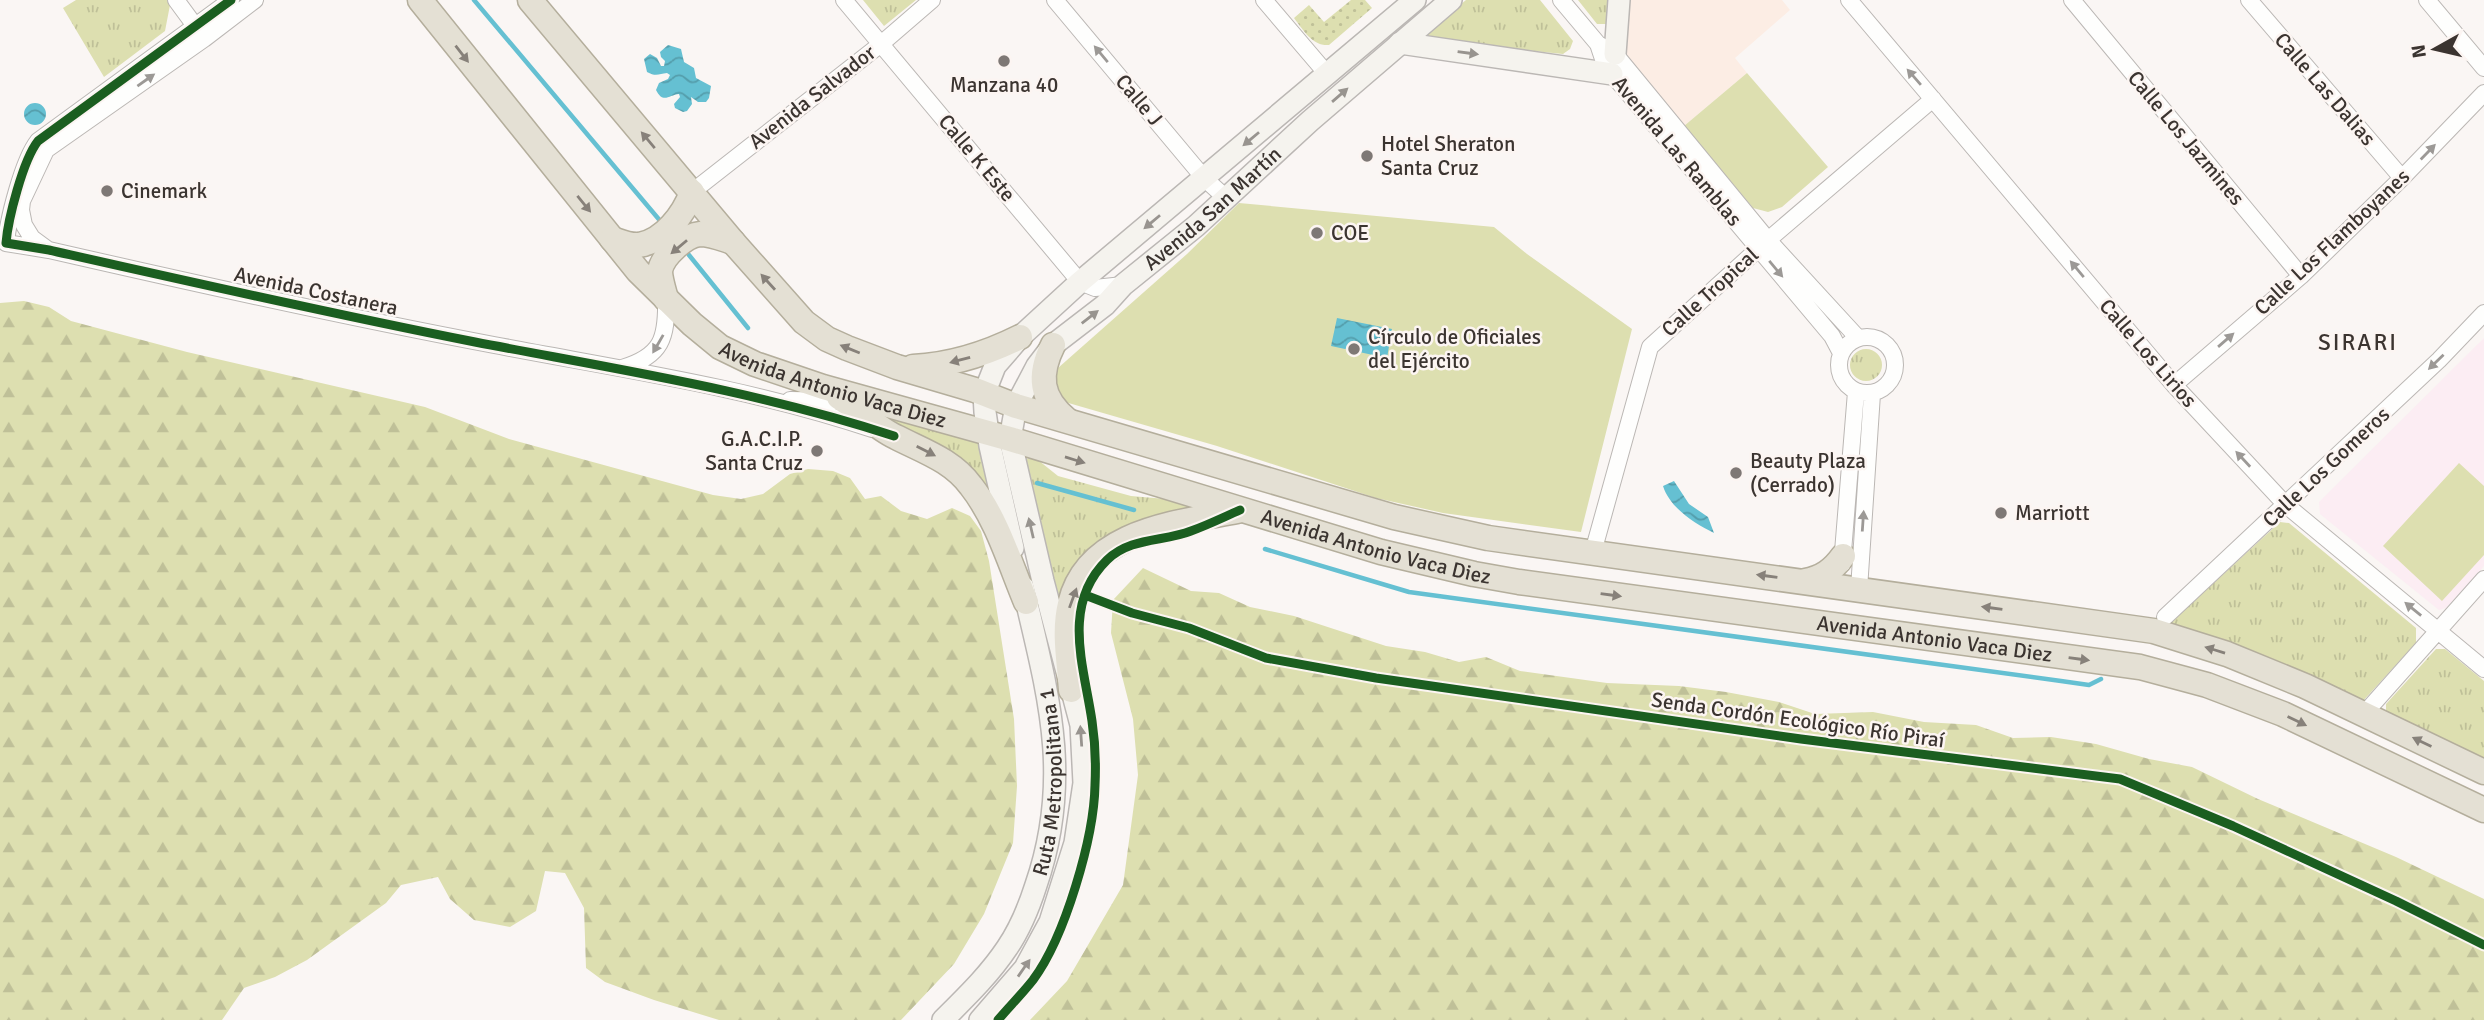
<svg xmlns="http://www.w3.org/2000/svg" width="2484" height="1020" font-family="Signika,sans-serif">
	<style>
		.built { fill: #fcede4 }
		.education { fill: #fcedf3 }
		.grass { fill: url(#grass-tufts) }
		.forest { fill: url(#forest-firs) }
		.garden { fill: url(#garden-dots) }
		.pitch { fill: #dddfb0 }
		.water { fill: url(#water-waves) }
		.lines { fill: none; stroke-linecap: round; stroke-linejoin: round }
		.stream { stroke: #65c0d2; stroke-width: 4.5 }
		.minor-casing { stroke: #bbb7b4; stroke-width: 18 }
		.secondary-casing { stroke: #bbb7b4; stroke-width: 24 }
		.trunk-casing { stroke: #b4ae9c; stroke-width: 27 }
		.minor { stroke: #fefefd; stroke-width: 16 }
		.secondary { stroke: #f5f3ee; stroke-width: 21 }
		.trunk { stroke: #e4e0d4; stroke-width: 24 }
		.cycleway-casing { stroke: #fcf5f2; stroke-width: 13 }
		.cycleway { stroke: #1b5e20; stroke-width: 9 }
		.oneway { fill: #98948f }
		.oneway2 { fill: #87817a }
		.oneway3 { fill: #9c9996 }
		.poi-dot { fill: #7e7875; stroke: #fcf5f2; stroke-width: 2.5 }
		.labels { text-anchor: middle; stroke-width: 5; stroke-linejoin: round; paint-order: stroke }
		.poi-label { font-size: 21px; fill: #3b3430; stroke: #fcf5f2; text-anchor: start }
		.street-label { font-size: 21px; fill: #3b3430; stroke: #fcf5f2 }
		.neighbourhood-label { font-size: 23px; letter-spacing: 2px; fill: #3b3430; stroke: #fcf5f2 }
	</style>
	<defs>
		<pattern id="grass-tufts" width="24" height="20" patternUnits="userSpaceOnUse" patternTransform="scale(1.75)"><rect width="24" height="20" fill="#dddfb0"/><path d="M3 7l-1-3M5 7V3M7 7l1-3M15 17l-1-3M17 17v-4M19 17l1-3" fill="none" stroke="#bfc098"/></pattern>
		<pattern id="forest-firs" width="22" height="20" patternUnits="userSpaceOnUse" patternTransform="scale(1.75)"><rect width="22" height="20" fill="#dddfb0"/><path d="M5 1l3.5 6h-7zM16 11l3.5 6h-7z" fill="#bfc098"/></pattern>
		<pattern id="garden-dots" width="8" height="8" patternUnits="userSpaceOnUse" patternTransform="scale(1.75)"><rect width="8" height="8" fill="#dddfb0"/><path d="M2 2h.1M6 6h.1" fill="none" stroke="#bfc098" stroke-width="1.8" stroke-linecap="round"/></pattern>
		<pattern id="water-waves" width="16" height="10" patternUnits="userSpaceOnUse" patternTransform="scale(1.75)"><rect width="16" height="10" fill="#65c0d2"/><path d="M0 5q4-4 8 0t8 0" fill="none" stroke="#549dab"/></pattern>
	</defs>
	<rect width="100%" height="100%" fill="#faf6f4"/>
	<path class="built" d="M1623 0H1782L1790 10 1735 58 1747 73 1684 126 1622 57Z"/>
	<path class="education" d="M2484 338V566L2446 608 2439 610 2320 514 2319 502Z"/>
	<path class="grass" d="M76 0H167L170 5 165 31 104 77 63 8Z
		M863 0H916L884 26Z
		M1466 0H1540L1573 41 1570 49 1563 54 1419 39Z
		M1578 0H1612L1611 24H1597Z
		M1850 365a16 16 0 1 1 32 0a16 16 0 1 1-32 0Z
		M881 413 980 443 999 529 985 495 891 426Z
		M1031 458 1038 460 1058 476 1131 496 1166 499 1197 508C1162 517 1104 523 1083 557 1075 570 1065 607 1060 624L1024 459Z
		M2280 522 2289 523 2416 628V643L2362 702 2168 625Z
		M2436 649H2445L2484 681V761L2386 714V704Z"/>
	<path class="forest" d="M24 301 49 307 71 321 187 352 425 407 509 439 713 495 741 499 763 494 790 474 808 469 833 471 850 478 865 499 881 496 901 511 927 519 952 508 970 516 981 531 989 561 1014 719 1017 786 1013 843 984 914 954 964 901 1020H719L654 1000 605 982 586 968 584 908 565 873 545 871 536 911 510 927 474 920 450 899 438 877 401 885 386 903 307 960 275 977 244 988 222 1020H0V303Z
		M1143 568 1191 591 1219 593 1250 607 1294 616 1386 646 1425 652 1459 662 1486 657 1520 671 1607 683 1679 686 1726 692 1779 702 1815 714 1873 712 1924 722 1976 725 2013 738 2051 737 2096 744 2149 759 2192 767 2258 799 2396 857 2484 899V1020H1030L1067 981 1123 885 1138 775 1133 719 1111 633 1113 600Z"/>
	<path class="garden" d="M1351 0H1365L1372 8 1329 45C1312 46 1304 31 1294 18L1309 5 1324 22Z"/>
	<path class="pitch" d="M1747 73 1828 167 1782 207 1768 212 1753 208 1684 126Z
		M1239 203 1494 227 1527 254 1632 329 1581 532 1443 513 1376 498 1217 446 1065 402C1054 391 1053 383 1058 368L1187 254Z
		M2459 463 2484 486V555L2442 601 2383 546Z"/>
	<path class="water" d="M668 45 681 49 684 62 694 68 696 78 711 86 709 98 706 102H698L691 97 692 104 687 111 683 112 675 108 674 104 680 97 679 94C669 95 663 104 656 90L659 83 668 79 670 75 667 73C659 74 656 77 647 72L644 59 650 54 657 58 661 66H664L665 61 661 57 660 52Z
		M24 114a11 11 0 1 1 22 0a11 11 0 1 1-22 0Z
		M1337 318 1392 329 1387 358 1331 346Z
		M1674 481 1689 504 1708 517 1714 533C1694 523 1670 508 1663 486Z"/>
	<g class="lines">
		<path class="stream" d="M474 0 662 223
			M689 255 748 328
			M1037 483 1134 510
			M1265 549 1409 592 2061 681 2089 685 2101 679"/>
		<defs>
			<path id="minor" d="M176 0 201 34
				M231 0 38 141C23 160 8 219 6 243L49 250C197 284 345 317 494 345 619 369 751 388 872 429
				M844 0 1080 282 1095 288 1123 285
				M1055 0 1204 178 1226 198
				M1264 0 1327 74
				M1561 0 1598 44 1615 54 1768 240 1858 338
				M1849 0 2174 385 2286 505 2484 669
				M2072 0 2301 276
				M2249 0 2402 178
				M2427 0 2484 68
				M1598 44 1604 62 1612 74 1832 336 1841 353
				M692 192 881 44 932 0
				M47 249 32 238 24 225 21 210 22 201 46 150 204 39 255 0
				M1839 365a28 28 0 1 1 56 0a28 28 0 1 1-56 0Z
				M622 368C662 356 667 338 666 299
				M2174 385 2301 276 2402 178 2484 93
				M790 400 845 401
				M1593 552 1650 347 1768 240 1933 99
				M1842 564 1856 392
				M1859 589 1872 394
				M2165 617 2439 360 2484 313
				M2364 714 2484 579"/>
			<g id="secondary">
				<path d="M1400 43 1612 74"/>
				<path d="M1615 54 1619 0"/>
				<path d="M1013 548 990 446 985 412 984 394 995 366 1020 337 1080 282 1415 0"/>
				<path id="s1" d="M943 1020C966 997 989 975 1007 948 1020 929 1029 907 1036 885 1073 777 1048 694 1023 587"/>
				<path id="s2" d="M980 1020 1025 968 1050 922 1075 843 1084 783 1081 725 1043 581 1010 439 1016 406 1037 366 1053 345 1105 305 1123 285 1196 226 1310 121 1451 0"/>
			</g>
			<g id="trunk">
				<path id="s3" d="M420 0 638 271 692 324 720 347 755 364 823 387 1010 439 1381 552 1474 574 1519 582 2140 667 2207 685 2283 714 2484 810"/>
				<path d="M530 0 733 242 804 322 827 339 847 348 897 367 975 390 1016 406 1394 517 1488 538 2154 631 2227 654 2305 686 2484 772"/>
				<path d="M612 239C621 242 629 246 639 245 664 241 684 214 692 192"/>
				<path d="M666 299C664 291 660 279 660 271 662 256 686 235 700 234 711 234 723 239 733 242"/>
				<path d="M1053 345C1038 375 1040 398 1067 420"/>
				<path d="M913 367C952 365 986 354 1020 337"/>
				<path d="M839 397C858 409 875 427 896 437 923 451 952 460 971 486 997 519 1010 564 1026 602"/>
				<path d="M1805 581C1822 578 1833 570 1843 556"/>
				<path d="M1071 690C1069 662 1063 631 1070 604 1087 531 1176 523 1237 511"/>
			</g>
		</defs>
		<use href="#minor" class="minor-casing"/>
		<use href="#secondary" class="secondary-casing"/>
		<use href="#trunk" class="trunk-casing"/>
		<use href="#minor" class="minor"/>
		<use href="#secondary" class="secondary"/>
		<use href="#trunk" class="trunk"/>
		<defs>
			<path id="cycleway" d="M231 0 38 141C23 160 8 219 6 243L49 250C191 282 332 314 475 342 615 369 758 391 894 436
				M1085 595 1132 613 1189 628 1266 658 1376 678 1801 739 2120 779 2233 826 2396 901 2484 945
				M998 1020C1009 1007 1022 994 1033 980 1065 937 1094 838 1095 785 1096 764 1095 741 1092 721 1084 666 1061 605 1107 560 1131 537 1163 542 1191 531 1208 525 1224 517 1240 510"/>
		</defs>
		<use href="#cycleway" class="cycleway-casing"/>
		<use href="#cycleway" class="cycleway"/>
	</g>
	<defs><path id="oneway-solid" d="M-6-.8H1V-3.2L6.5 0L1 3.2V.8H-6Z" transform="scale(1.75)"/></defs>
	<g class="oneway">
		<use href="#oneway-solid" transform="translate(1468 53) rotate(8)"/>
		<use href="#oneway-solid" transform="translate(1340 95) rotate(-41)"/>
		<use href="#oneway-solid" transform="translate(1251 139) rotate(140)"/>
		<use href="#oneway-solid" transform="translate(1152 222) rotate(140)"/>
		<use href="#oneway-solid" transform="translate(1090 317) rotate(-38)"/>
		<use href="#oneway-solid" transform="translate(1031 528) rotate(-103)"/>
		<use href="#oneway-solid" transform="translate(1081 736) rotate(-94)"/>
		<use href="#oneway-solid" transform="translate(1024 968) rotate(-55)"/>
	</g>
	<g class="oneway2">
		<use href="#oneway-solid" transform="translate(462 54) rotate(52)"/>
		<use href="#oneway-solid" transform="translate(648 140) rotate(-130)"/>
		<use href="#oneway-solid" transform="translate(584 204) rotate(51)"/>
		<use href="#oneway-solid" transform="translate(679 247) rotate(140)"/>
		<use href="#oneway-solid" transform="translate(768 282) rotate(-132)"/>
		<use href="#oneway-solid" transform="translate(850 349) rotate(-158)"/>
		<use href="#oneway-solid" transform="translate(960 360) rotate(165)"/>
		<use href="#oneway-solid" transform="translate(926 451) rotate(27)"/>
		<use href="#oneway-solid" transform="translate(1075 460) rotate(17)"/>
		<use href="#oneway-solid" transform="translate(1767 576) rotate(-172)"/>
		<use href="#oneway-solid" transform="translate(1611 595) rotate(8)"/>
		<use href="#oneway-solid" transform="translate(1073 598) rotate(-70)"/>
		<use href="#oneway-solid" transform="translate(1992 608) rotate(-172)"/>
		<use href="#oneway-solid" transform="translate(2215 650) rotate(-163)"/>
		<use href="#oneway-solid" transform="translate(2079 659) rotate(8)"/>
		<use href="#oneway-solid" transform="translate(2297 721) rotate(26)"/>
		<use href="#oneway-solid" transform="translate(2422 742) rotate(-154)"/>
	</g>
	<g class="oneway3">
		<use href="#oneway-solid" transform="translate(1101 54) rotate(-130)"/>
		<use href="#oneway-solid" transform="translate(1914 77) rotate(-131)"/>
		<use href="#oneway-solid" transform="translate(146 80) rotate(-35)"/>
		<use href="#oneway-solid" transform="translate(2428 152) rotate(-46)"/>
		<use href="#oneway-solid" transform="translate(1776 269) rotate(50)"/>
		<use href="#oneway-solid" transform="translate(2077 269) rotate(-130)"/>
		<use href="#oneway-solid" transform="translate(2226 340) rotate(-41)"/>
		<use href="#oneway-solid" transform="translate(658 344) rotate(120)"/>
		<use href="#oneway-solid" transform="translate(2436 362) rotate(136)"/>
		<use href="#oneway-solid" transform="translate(2243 459) rotate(-133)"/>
		<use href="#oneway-solid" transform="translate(1863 521) rotate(-86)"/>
		<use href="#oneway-solid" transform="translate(2413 609) rotate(-141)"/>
	</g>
	<g class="poi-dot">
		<circle cx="1004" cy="61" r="7"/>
		<circle cx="1367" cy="156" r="7"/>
		<circle cx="107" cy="191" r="7"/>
		<circle cx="1317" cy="233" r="7"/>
		<circle cx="1354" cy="349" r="7"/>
		<circle cx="817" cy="451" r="7"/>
		<circle cx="1736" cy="473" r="7"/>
		<circle cx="2001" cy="513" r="7"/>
	</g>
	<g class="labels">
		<g class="poi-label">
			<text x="1004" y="92" text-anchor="middle">Manzana 40</text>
			<text x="1381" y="151">Hotel Sheraton<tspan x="1381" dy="24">Santa Cruz</tspan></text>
			<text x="121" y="198">Cinemark</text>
			<text x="1331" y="240">COE</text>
			<text x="1368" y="344">Círculo de Oficiales<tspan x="1368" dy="24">del Ejército</tspan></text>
			<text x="803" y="446" text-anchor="end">G.A.C.I.P.<tspan x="803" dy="24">Santa Cruz</tspan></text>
			<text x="1750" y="468">Beauty Plaza<tspan x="1750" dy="24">(Cerrado)</tspan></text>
			<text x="2015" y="520">Marriott</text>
		</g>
		<g class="street-label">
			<text transform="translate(2325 89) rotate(49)" y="7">Calle Las Dalias</text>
			<text transform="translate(812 97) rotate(-38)" y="7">Avenida Salvador</text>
			<text transform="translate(1139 100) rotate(50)" y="7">Calle J</text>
			<text transform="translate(2186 138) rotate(50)" y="7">Calle Los Jazmines</text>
			<text transform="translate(1677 151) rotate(50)" y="7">Avenida Las Ramblas</text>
			<text transform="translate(977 158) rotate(50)" y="7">Calle K Este</text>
			<text dy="7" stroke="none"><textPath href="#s2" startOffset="933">Avenida San Martín</textPath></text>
			<text transform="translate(2332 242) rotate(-43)" y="7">Calle Los Flamboyanes</text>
			<text transform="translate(316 291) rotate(12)" y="7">Avenida Costanera</text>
			<text transform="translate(1710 292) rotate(-42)" y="7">Calle Tropical</text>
			<text transform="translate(2148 353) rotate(49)" y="7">Calle Los Lirios</text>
			<text dy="7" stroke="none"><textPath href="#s3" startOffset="579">Avenida Antonio Vaca Diez</textPath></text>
			<text transform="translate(2326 467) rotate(-43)" y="7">Calle Los Gomeros</text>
			<text dy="7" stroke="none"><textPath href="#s3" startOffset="1146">Avenida Antonio Vaca Diez</textPath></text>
			<text dy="7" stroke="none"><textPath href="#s3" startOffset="1713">Avenida Antonio Vaca Diez</textPath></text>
			<text transform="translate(1798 720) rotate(8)" y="7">Senda Cordón Ecológico Río Piraí</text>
			<text dy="7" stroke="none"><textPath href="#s1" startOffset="271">Ruta Metropolitana 1</textPath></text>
		</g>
		<g class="neighbourhood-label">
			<text x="2358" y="350">SIRARI</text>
		</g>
	</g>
	<g transform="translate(2435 49) rotate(262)" stroke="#fcf5f2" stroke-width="5" paint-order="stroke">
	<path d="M0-5L12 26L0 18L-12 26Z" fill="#3b3430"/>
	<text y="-10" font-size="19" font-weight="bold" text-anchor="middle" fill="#3b3430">N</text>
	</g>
</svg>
